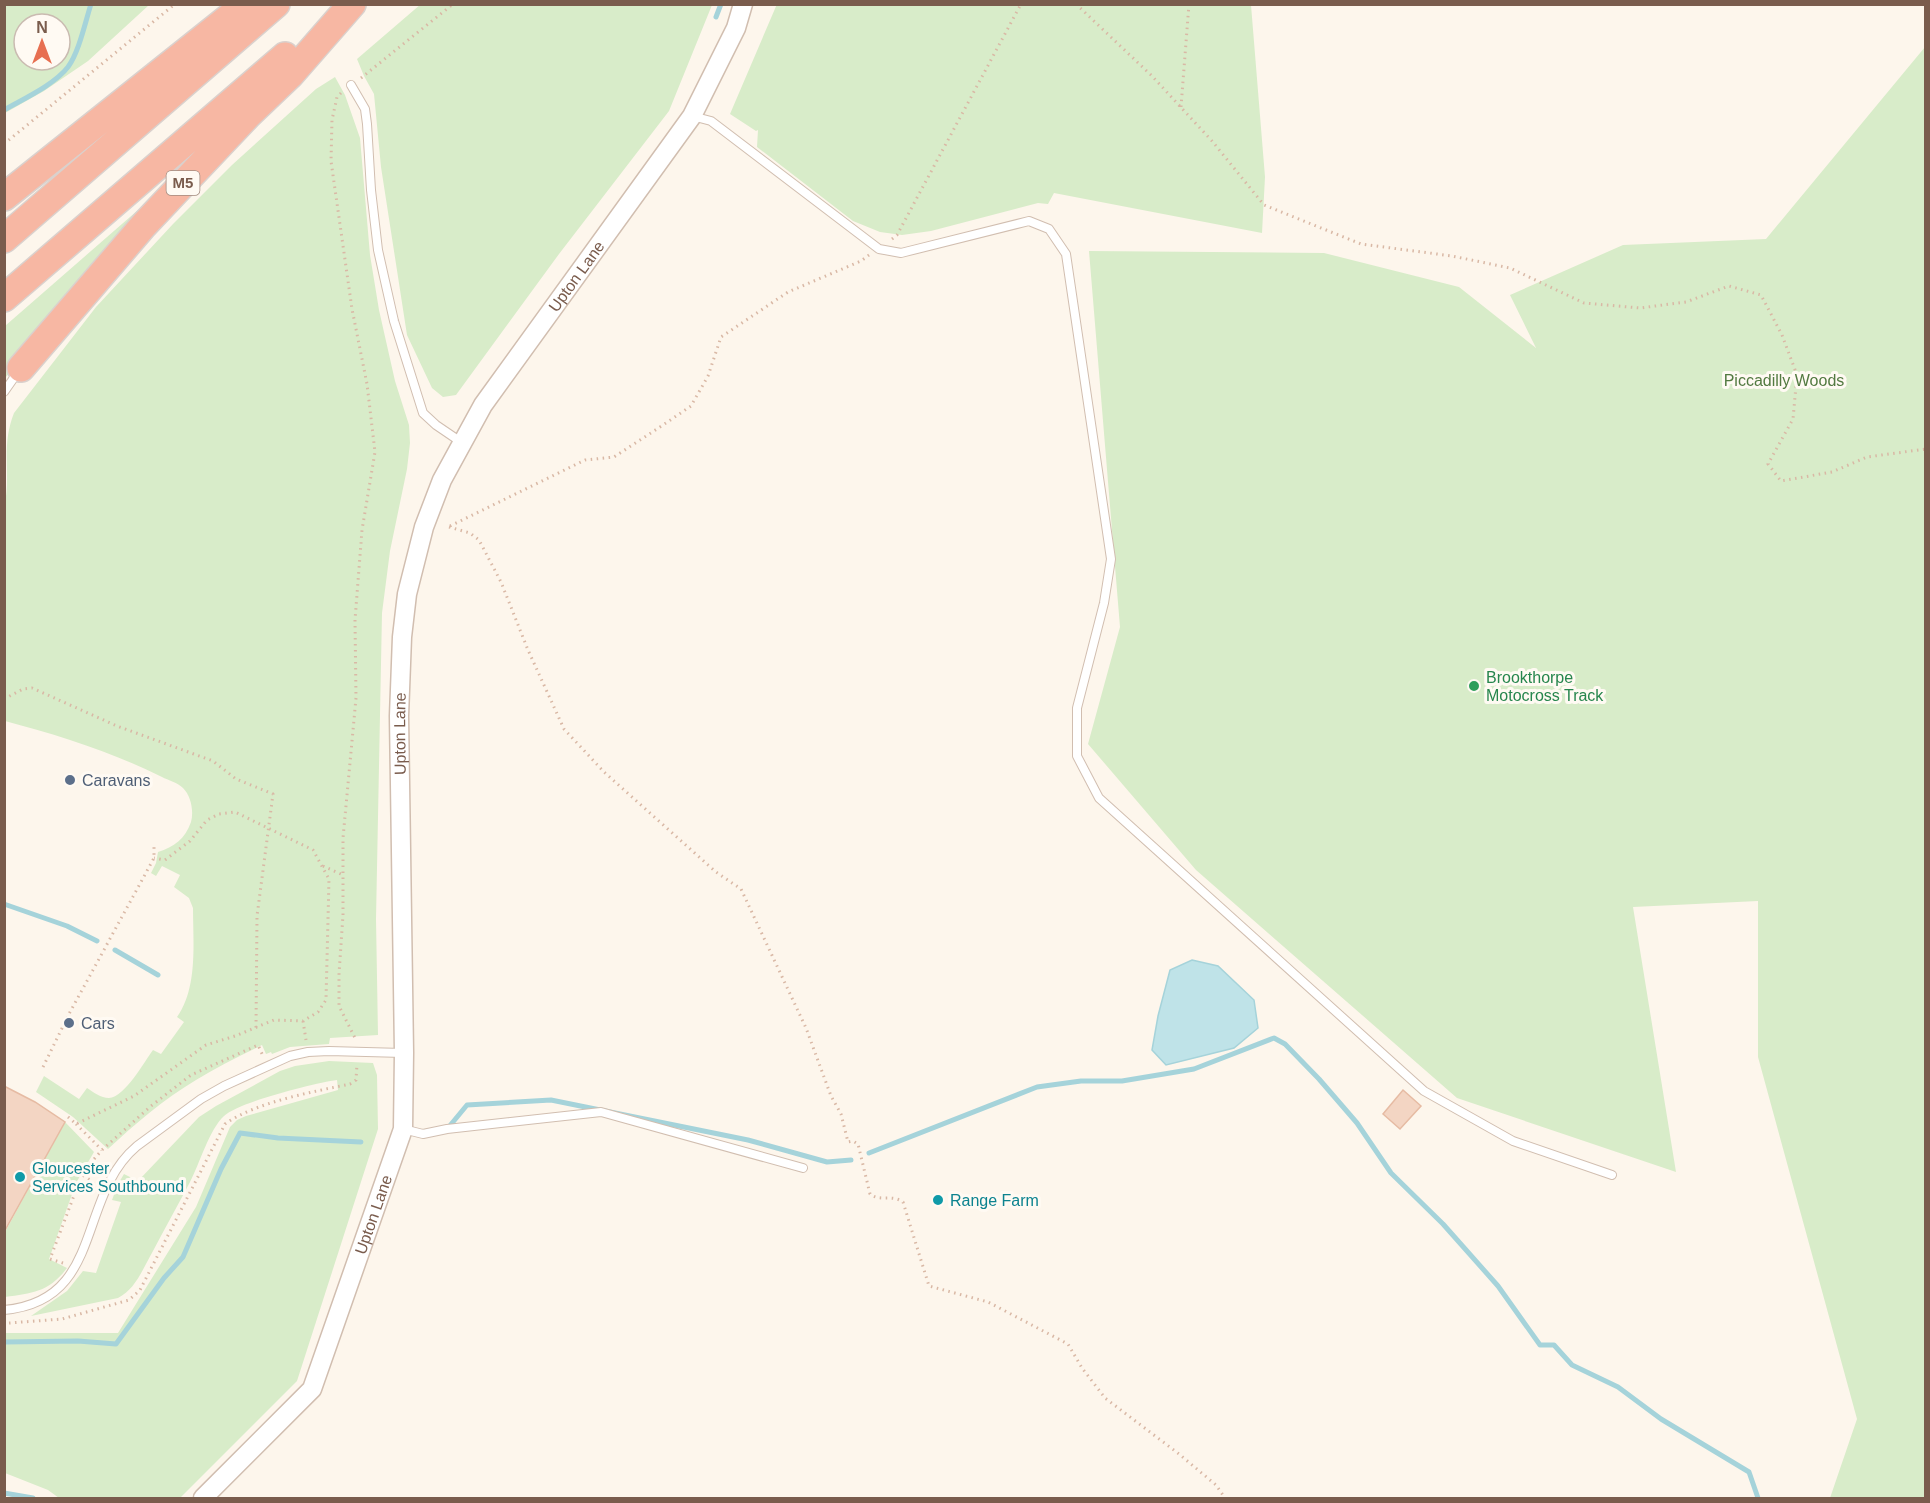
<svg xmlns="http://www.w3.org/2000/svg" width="1930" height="1503" font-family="Arial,sans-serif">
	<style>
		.green { fill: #d8ecc9; fill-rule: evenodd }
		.water { fill: #bfe3e8; stroke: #a5d3da; stroke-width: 1.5 }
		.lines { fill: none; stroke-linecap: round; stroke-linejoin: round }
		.stream { stroke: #a5d3da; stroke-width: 5 }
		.building { fill: #f3d5c3; stroke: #e6bba3; stroke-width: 1.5 }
		.service-casing { stroke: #d1beb0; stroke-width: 10 }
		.tertiary-casing { stroke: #d1beb0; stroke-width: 21 }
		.motorway-casing { stroke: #dad1cd; stroke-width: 30 }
		.path { stroke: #d9b8a5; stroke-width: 3; stroke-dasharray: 1.5 4.5; stroke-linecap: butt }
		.service { stroke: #fff; stroke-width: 8 }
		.tertiary { stroke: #fff; stroke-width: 18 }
		.motorway { stroke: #f7b7a3; stroke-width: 27 }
		.leisure-dot { fill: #2e9e5b; stroke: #fffaf3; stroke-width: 2 }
		.service-dot { fill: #5c6f8a; stroke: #fffaf3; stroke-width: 2 }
		.culture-dot { fill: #0f9aa8; stroke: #fffaf3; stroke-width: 2 }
		.labels { text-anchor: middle; stroke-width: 6; stroke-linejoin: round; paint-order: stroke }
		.shield { fill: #fffaf3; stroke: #a28b7f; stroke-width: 1.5 }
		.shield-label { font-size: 15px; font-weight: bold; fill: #7a5c4d }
		.street-label { font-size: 16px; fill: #7a5c4d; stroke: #fffaf3 }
		.park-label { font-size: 16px; fill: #537a41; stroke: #fffaf3 }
		.leisure-label { font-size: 16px; fill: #27864d; stroke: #fffaf3; text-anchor: start }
		.service-label { font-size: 16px; fill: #4e5e75; stroke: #fffaf3; text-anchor: start }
		.culture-label { font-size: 16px; fill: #0d838f; stroke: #fffaf3; text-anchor: start }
	</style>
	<rect width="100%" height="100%" fill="#fdf6ec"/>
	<path class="green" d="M5 4H149V5L88 61 44 91 5 113ZM24 24H60V60H24Z
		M421 4 712 5 669 111 559 254 456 395 443 397 432 388 407 335 381 167 374 94 364 76 357 59Z
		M777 4 1251 5 1265 177 1262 233 1054 193 1048 204 1038 203 931 231 902 235 880 232 853 221 757 147 758 130 756 131 730 114Z
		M1925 47V1498H1830L1857 1419 1758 1057V901L1633 907 1676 1172 1457 1098 1196 870 1088 744 1120 627 1089 251 1324 253 1459 287 1536 348 1510 295 1623 245 1766 239Z
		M335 77 345 95 360 138 370 255 379 310 395 381 409 425 410 443 407 469 390 551 382 613 376 919 378 1035 330 1038 329 1044 290 1047 272 1054 271 1052 266 1054 262 1045C240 1056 217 1067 196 1080 164 1099 135 1124 108 1149L73 1117 36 1092 44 1076 79 1099 87 1088C93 1092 101 1098 109 1098 125 1097 144 1062 153 1050L161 1054 184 1022 177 1017C198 987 193 943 193 908L189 898 174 887 180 875 162 866 156 876 151 873 156 863 158 852C174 847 185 839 191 822 194 811 191 796 183 788 178 783 168 780 162 777 112 752 58 735 5 721L4 508C12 473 0 449 14 413L96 307 173 224 232 165 316 89Z
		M138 210 143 216 5 378V326Z
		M329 1061 373 1063 377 1075 378 1129 297 1381 180 1498H59L48 1490 5 1473V1333H118L196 1207 230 1127 237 1120 246 1116 338 1090 337 1080C315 1083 239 1102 224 1116 209 1130 200 1163 190 1182 178 1205 165 1228 153 1251 143 1268 136 1289 118 1298L31 1316 67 1291 83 1271 96 1273 121 1202 112 1200 118 1184 124 1174 138 1181 199 1117 216 1106 280 1071 295 1066Z
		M65 1122 94 1152 76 1183 49 1259 67 1268C49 1292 33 1293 5 1297V1232Z"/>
	<path class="water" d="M1192 960 1218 966 1254 1000 1258 1028 1234 1048 1166 1065 1152 1050 1158 1016 1170 970Z"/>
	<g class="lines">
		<path class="stream" d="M716 17 721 4
			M4 110C23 99 54 85 68 67 79 52 85 23 91 4
			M4 904 67 926 97 941
			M115 950 158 975
			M448 1128 467 1105 551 1100 748 1140 827 1162 851 1160
			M869 1153 1037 1087 1081 1081H1122L1194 1069 1274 1038 1285 1044 1319 1079 1357 1123 1391 1173 1443 1224 1498 1286 1540 1345H1554L1572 1365 1618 1387 1661 1419 1749 1472 1758 1498
			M4 1342 78 1341 116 1344 164 1278 183 1257 221 1169 240 1133 278 1138 361 1142
			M4 1493 33 1498"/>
	</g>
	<path class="building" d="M4 1086 35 1102 65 1122 4 1232Z
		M1403 1090 1421 1106 1400 1129 1383 1114Z"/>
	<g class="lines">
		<defs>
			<path id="service" d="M351 85 365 109 367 124 371 190 378 250 394 321 423 413 436 425 461 442
				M692 116 711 121 879 249 901 253 1029 221 1049 229 1066 254 1111 559 1104 603 1077 708V756L1099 798 1424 1091 1513 1141 1612 1175
				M4 392 18 372
				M403 1129 423 1134 447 1129 601 1112 803 1168
				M4 1310C105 1301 76 1197 137 1146L201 1099 224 1086 290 1056 308 1052 329 1051 403 1053"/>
			<g id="tertiary">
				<path id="s1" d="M203 1498 312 1389 403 1129 404 1053 399 716 402 637 407 594 424 527 442 480 483 405 692 116 736 28 743 4"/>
			</g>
			<path id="motorway" d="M4 197 236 12 249 4
				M4 239 276 4
				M4 298 285 56
				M21 368 143 226 248 115 290 75 352 4"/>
		</defs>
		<use href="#service" class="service-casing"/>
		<use href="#tertiary" class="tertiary-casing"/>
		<use href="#motorway" class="motorway-casing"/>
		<path class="path" d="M1076 4 1152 76 1212 141 1264 205 1361 244 1452 256 1510 268 1584 303 1640 308 1686 302 1729 286 1761 295 1782 335 1797 375 1793 419 1768 464 1781 481 1832 472 1867 457 1926 449
			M361 78 453 4
			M341 93 337 97 332 120 331 161 352 309 367 384 375 452 362 530 355 620 356 698 343 838V915L339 974V1006L356 1040
			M1181 107 1189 4
			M4 144 175 4
			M892 239 897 235 1021 4
			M450 526 585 460 614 457 663 425 691 406 708 376 721 337 788 292 861 261 869 255
			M449 527 470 533 479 540 501 582 528 650 564 729 604 772 716 872 741 889 806 1028 831 1096 841 1114 848 1142 853 1141 858 1144 870 1194C880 1202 892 1194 903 1202L929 1286 988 1302 1068 1344 1082 1368 1105 1398 1179 1454 1216 1485 1225 1498
			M4 699 23 689 32 688 117 726 213 761 236 779 273 794 257 916 256 1028
			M323 866 343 875
			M303 1021 306 1040
			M43 1067 69 1014 154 858V844
			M68 1117 76 1124 134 1096 206 1045 235 1036 274 1020 303 1021 318 1012 326 1000 329 879 313 850 235 812 219 814 207 820 190 841 165 860 154 858
			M76 1124 102 1150
			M63 1263 50 1259 78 1185 90 1191 93 1182 81 1174 102 1150 151 1106 191 1075 258 1045 263 1056
			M9 1323 62 1319 129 1300 140 1290 225 1124C256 1102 312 1092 350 1084L356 1080 357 1064"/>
		<use href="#service" class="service"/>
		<use href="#tertiary" class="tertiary"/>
		<use href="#motorway" class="motorway"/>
	</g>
	<circle class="leisure-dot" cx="1474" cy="686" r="6"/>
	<g class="service-dot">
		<circle cx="70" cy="780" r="6"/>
		<circle cx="69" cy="1023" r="6"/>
	</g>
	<g class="culture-dot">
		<circle cx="20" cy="1177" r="6"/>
		<circle cx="938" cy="1200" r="6"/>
	</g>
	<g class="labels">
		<rect class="shield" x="166.5" y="171" width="33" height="24" rx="4.5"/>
		<g class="shield-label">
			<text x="183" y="188">M5</text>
		</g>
		<g class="street-label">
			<text dy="6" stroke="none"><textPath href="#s1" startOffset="1329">Upton Lane</textPath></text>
			<text dy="6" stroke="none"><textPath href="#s1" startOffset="825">Upton Lane</textPath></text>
			<text dy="6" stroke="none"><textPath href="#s1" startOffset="339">Upton Lane</textPath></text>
		</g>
		<g class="park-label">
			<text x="1784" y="386">Piccadilly Woods</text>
		</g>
		<g class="leisure-label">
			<text x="1486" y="683">Brookthorpe<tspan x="1486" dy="18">Motocross Track</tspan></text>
		</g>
		<g class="service-label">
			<text x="82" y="786">Caravans</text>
			<text x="81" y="1029">Cars</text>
		</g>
		<g class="culture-label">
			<text x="32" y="1174">Gloucester<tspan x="32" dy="18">Services Southbound</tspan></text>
			<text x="950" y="1206">Range Farm</text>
		</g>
	</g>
	<rect width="1930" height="1503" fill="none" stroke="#7a5c4d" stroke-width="12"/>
	<g transform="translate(42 42)"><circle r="28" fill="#fffaf3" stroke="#cabbb1" stroke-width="1.5"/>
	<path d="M0-4.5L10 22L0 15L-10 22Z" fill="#e76f51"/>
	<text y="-9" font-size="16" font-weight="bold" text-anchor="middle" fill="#7a5c4d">N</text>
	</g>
</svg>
